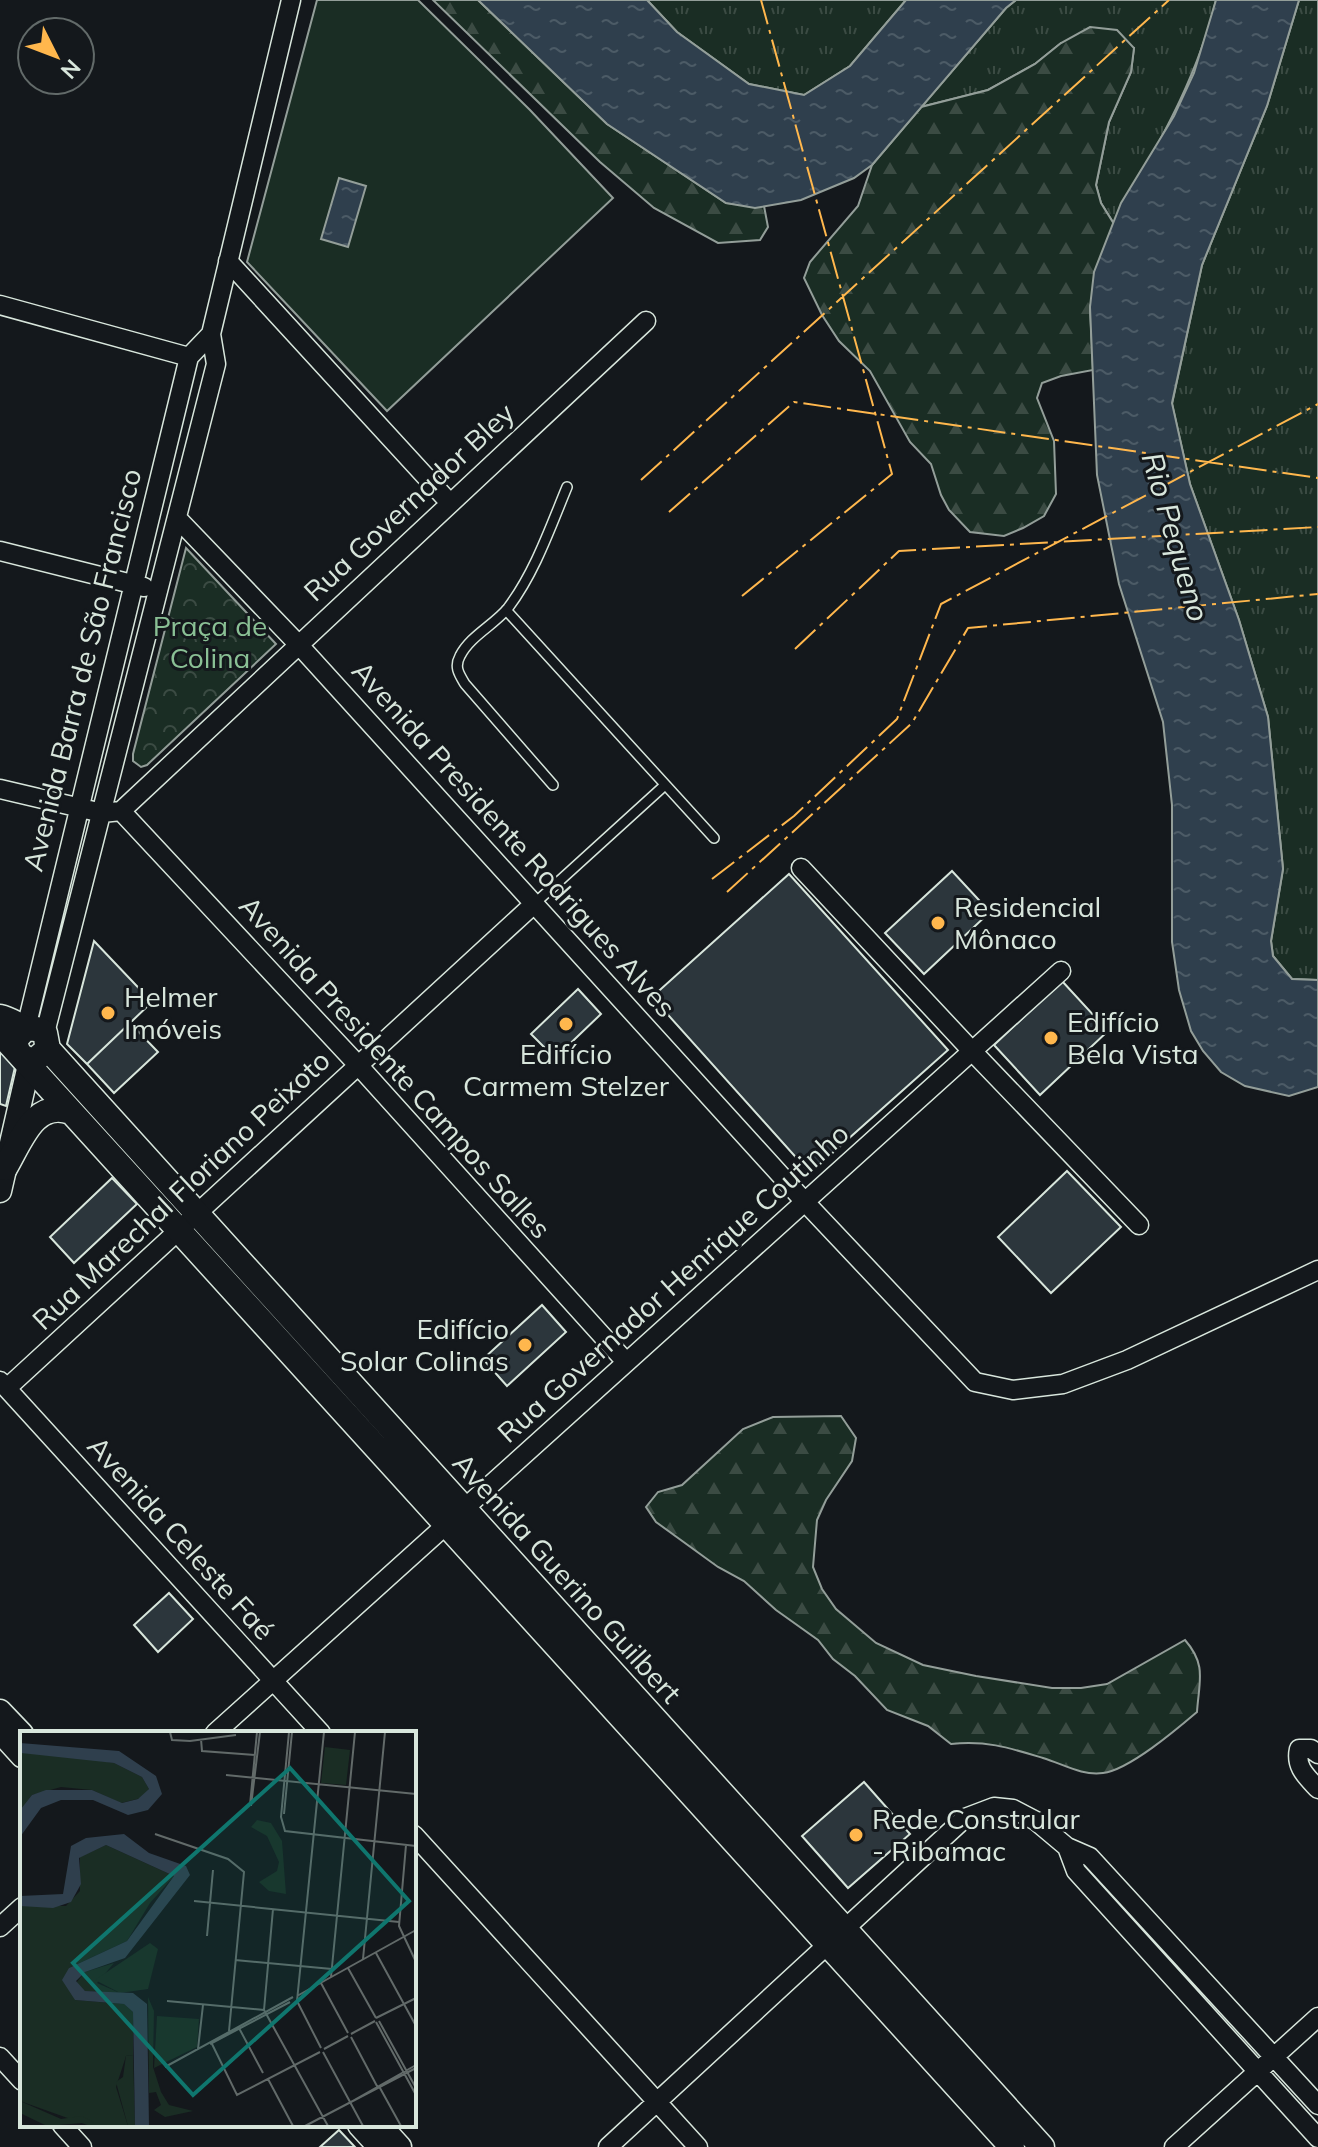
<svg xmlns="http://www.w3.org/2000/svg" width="1318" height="2147" font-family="Mulish,sans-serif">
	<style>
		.grass { fill: url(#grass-tufts); stroke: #939e99; stroke-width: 2 }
		.forest { fill: url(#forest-firs); stroke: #939e99; stroke-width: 2 }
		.park { fill: url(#park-crowns); stroke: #939e99; stroke-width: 2 }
		.garden { fill: #1a2d24; stroke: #939e99; stroke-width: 2 }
		.water { fill: url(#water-ripples); stroke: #939e99; stroke-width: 2 }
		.building { fill: #2c363c; stroke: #d8e6dc; stroke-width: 2 }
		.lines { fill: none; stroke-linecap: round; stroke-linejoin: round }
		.service-casing { stroke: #d8e6dc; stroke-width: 12 }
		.minor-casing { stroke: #d8e6dc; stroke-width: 21 }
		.tertiary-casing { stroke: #d8e6dc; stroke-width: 25 }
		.secondary-casing { stroke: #d8e6dc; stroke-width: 27 }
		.service { stroke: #14181c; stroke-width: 9 }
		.minor { stroke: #14181c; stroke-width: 18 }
		.tertiary { stroke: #14181c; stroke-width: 22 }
		.secondary { stroke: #14181c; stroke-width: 24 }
		.power { stroke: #ffb74d; stroke-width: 2; stroke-dasharray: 28 6 4 6; stroke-linecap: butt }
		.poi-dot { fill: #ffb74d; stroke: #14181c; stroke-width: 3 }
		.labels { text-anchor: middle; stroke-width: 6; stroke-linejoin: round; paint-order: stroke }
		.street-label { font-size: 28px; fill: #d8e6dc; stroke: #14181c }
		.park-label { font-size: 28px; fill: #8ac095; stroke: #14181c }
		.poi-label { font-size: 28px; fill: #d8e6dc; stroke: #14181c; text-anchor: start }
		.water-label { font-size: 30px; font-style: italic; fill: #d8e6dc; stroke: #14181c }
		.inset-road { fill: none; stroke: #626a69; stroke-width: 2 }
		.view { fill: #0f766e; fill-opacity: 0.15; stroke: #0f766e; stroke-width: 4 }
		.inset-edge { fill: none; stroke: #d8e6dc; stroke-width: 4 }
	</style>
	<defs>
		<pattern id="grass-tufts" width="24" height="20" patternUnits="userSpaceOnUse" patternTransform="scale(2)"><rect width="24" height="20" fill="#1a2d24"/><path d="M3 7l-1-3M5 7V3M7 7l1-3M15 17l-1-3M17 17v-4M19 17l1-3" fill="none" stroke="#3b4b43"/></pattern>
		<pattern id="forest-firs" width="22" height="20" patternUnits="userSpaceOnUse" patternTransform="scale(2)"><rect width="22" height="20" fill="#1a2d24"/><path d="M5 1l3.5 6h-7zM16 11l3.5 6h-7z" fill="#3b4b43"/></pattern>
		<pattern id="park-crowns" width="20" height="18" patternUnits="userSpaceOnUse" patternTransform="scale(2)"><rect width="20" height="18" fill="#1a2d24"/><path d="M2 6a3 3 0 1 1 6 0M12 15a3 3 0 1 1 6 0" fill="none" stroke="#3b4b43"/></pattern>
		<pattern id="water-ripples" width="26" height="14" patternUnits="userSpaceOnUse" patternTransform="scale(2)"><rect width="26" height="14" fill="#2f3f4d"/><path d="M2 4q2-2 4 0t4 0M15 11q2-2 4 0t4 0" fill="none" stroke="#4c5b66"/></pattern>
	</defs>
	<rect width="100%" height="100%" fill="#14181c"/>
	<path class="grass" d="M647 0H906L850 66 804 95 749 84 677 32Z
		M1016 0H1216C1197 81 1154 151 1114 224L1101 203 1096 185 1109 122 1131 72 1134 48 1061 43 1035 64 988 90 921 107 1006 8Z
		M1299 0H1318V980L1292 979 1273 956 1271 941 1283 869 1268 717 1239 620 1190 484 1172 404 1202 265 1267 106Z"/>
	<path class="forest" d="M433 0H478L607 124 726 203 764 206 768 227 760 240 718 243 654 208 600 162Z
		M1090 27 1117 30 1134 48 1131 72 1109 122 1096 185 1101 203 1114 224 1090 307 1093 370 1061 376 1042 383 1037 398 1054 441 1056 494 1044 516 1023 528 1004 536 970 532 949 510 941 495 931 464 910 442 870 371 839 341 822 315 804 278 810 262 858 206 872 165 921 107 988 90 1035 64 1061 43Z
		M841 1416 856 1438 852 1461 826 1500 817 1520 813 1567 822 1589 836 1609 876 1643 923 1665 976 1676 1052 1688H1081L1107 1684 1185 1640C1207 1665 1199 1681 1197 1712 1177 1729 1129 1770 1103 1773 1082 1776 1063 1764 1043 1758 1010 1748 986 1740 951 1744L928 1726 887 1710 855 1676 833 1659 818 1640 776 1610 744 1581 718 1567 656 1522 646 1507 658 1492 682 1485 743 1429 773 1417Z"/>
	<path class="park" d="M186 548 276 644 147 765 141 767 133 761V754Z"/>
	<path class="garden" d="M317 0H418L530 110 613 198 387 411 247 262Z"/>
	<path class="water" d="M478 0H647L677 32 749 84 804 95 850 66 906 0H1016L1006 8 872 165 854 178 801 200 755 208 726 203 607 124Z
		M1216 0H1299L1267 106 1202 265 1172 403 1190 484 1239 620 1268 717 1283 869 1271 941 1273 956 1292 979 1318 980V1087L1289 1096 1245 1086 1221 1072 1203 1051 1191 1031 1179 990 1172 942V805L1163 722 1119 584 1097 475 1090 307 1094 272 1121 203 1174 116 1194 73Z
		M339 178 366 186 348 247 321 239Z"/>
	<path class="building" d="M952 871 990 912 924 974 885 933Z
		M789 874 948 1050 810 1173 652 997Z
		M94 941 152 1002 87 1064 67 1044Z
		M1062 981 1108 1031 1040 1095 994 1045Z
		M578 989 601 1014 555 1058 531 1034Z
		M130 1023 158 1052 114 1093 87 1064Z
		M0 1051 15 1067 6 1106 0 1104Z
		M1067 1171 1121 1227 1051 1293 998 1237Z
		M112 1178 137 1204 74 1263 50 1237Z
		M542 1305 566 1332 507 1386 483 1359Z
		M169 1593 193 1619 158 1652 134 1625Z
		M864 1782 910 1834 848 1888 802 1836Z
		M339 2130 355 2147H320Z"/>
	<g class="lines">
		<defs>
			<path id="service" d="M506 610 714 838
				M553 785 465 684C459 674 454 667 460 656 470 636 494 625 508 608 535 572 550 528 567 487
				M534 904 665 785"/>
			<path id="minor" d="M228 261 449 502
				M0 305 189 357
				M177 518 298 644 805 1202 975 1382 1013 1390 1063 1384 1127 1360 1318 1270
				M0 551 144 587
				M0 789 102 813 121 811 646 321
				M121 811 358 1065 626 1362
				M801 868 972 1051 1139 1225
				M26 1028 189 357 211 334
				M45 1033 216 364 211 334 291 0
				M0 1381 321 1733
				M7 1388 534 904
				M215 1733 1061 971
				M1318 1754 1311 1749H1299C1295 1767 1306 1776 1318 1789
				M414 1835 698 2147
				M1067 1847 1076 1871 1318 2138
				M0 1927 22 1907
				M0 2057 22 2081
				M62 2125 82 2147
				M608 2147 965 1818 994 1807 1013 1809 1036 1821 1067 1847 1090 1857 1318 2105
				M1174 2147 1318 2017"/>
			<path id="tertiary" d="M0 1191 29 1065
				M0 1711 22 1734
				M0 1732 22 1756
				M359 2125 379 2147
				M380 2125 400 2147"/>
			<path id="secondary" d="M0 1017C10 1019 19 1026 26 1028 35 1030 37 1027 45 1033L48 1049 35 1060C22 1060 15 1052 16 1039L26 1028
				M0 1036 6 1040 1012 2147
				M48 1049 1042 2147
				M5 1168C21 1141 34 1099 71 1112"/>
		</defs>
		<use href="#service" class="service-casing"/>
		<use href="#minor" class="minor-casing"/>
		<use href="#tertiary" class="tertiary-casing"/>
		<use href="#secondary" class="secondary-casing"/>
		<use href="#service" class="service"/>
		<use href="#minor" class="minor"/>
		<use href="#tertiary" class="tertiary"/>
		<use href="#secondary" class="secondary"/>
		<path class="power" d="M641 480 1169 0
			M669 512 794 402 1318 478
			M742 596 892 474 761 0
			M795 649 899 551 1318 527
			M712 879 794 816 897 719 941 604 1318 404
			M727 892 912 723 968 628 1318 594"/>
	</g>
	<g class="poi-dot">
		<circle cx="938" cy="923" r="8"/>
		<circle cx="108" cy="1013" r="8"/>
		<circle cx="566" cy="1024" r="8"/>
		<circle cx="1051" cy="1038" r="8"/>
		<circle cx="525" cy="1345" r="8"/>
		<circle cx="856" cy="1835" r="8"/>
	</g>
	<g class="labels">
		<g class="street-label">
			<text transform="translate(409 502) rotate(-43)" y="10">Rua Governador Bley</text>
			<text transform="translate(82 670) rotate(-76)" y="10">Avenida Barra de São Francisco</text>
			<text transform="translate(514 839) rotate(48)" y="10">Avenida Presidente Rodrigues Alves</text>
			<text transform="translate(395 1067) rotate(48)" y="10">Avenida Presidente Campos Salles</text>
			<text transform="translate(181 1190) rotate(-43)" y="10">Rua Marechal Floriano Peixoto</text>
			<text transform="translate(673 1283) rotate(-42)" y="10">Rua Governador Henrique Coutinho</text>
			<text transform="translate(181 1538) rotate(48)" y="10">Avenida Celeste Faé</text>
			<text transform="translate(567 1578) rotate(48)" y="10">Avenida Guerino Guilbert</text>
		</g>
		<g class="park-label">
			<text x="210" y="636">Praça de<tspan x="210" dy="32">Colina</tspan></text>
		</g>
		<g class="poi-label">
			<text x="954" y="917">Residencial<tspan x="954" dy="32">Mônaco</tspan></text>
			<text x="124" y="1007">Helmer<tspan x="124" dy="32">Imóveis</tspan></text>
			<text x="1067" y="1032">Edifício<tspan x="1067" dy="32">Bela Vista</tspan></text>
			<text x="566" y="1064" text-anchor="middle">Edifício<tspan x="566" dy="32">Carmem Stelzer</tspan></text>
			<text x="509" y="1339" text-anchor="end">Edifício<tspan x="509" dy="32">Solar Colinas</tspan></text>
			<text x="872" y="1829">Rede Constrular<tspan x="872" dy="32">- Ribamac</tspan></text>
		</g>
		<g class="water-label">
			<text transform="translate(1175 537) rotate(74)" y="10">Rio Pequeno</text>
		</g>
	</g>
	<g transform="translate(20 1731)">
		<rect width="396" height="396" fill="#14181c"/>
		<path d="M23 21 94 32 122 46 129 58 121 67 101 72 72 59 41 56 12 64 0 81V22ZM86 114 154 145 130 172 107 210 49 237 55 269 104 273 113 281V324L106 325 96 356 108 395H70L0 370V175H46L60 160V126ZM94 232 77 252 100 262 65 260 56 252 65 241Z" fill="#1a2d24"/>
		<path d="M237 89 251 92 262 110 266 163 249 160 239 151 257 140 259 131 247 105 231 96ZM130 212 138 218 128 258 100 262 75 249ZM128 266 134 280 133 336 141 361 149 374 173 380 145 386 134 379 141 374 136 361 129 362ZM113 324 115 395H108L96 351 103 346 106 325Z" fill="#1a2d24"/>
		<path d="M0 370 41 388 61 385 74 391 27 395 0 382Z" fill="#1a2d24"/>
		<path d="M305 16 330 19 326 54 301 52Z" fill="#1a2d24"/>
		<path d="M137 285 179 288 177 316 134 337Z" fill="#1a2d24"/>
		<path d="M0 12 99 20 136 45 142 63 128 79 108 84 73 69H41L21 77 0 106 1 78 12 64 26 59H72L102 72 118 68 129 58 122 46 94 32 1 22ZM104 103 129 122 166 135 170 144 105 227 65 241 56 250 65 260 113 262 127 273 129 395H115L113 281 104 273 55 269 42 249 49 237 107 210 154 145 86 114 59 127 61 153 51 171 33 177 0 175V165L43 163 51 115 66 107Z" fill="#2f3f4d"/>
		<path class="inset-road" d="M150 1 152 9 170 10 216 4M269 1 261 86 265 100 396 115M181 8 182 20 235 24M206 44 396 63M230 74 237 1M231 75 240 1M264 83 272 1M135 103 208 128 224 141 209 300M386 114 379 195 396 231M174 170 379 191M187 205 193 139M356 222 396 295M343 228 365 1M215 229 312 238M328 237 356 287M311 246 335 1M301 252 328 302M277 265 396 199M147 270 244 279 308 395M244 279 253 178M356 287 396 267M359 290 396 357M356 291 396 364M219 297 243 342M331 303 355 290M331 306 358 357M190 313 270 271M192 313 217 364 300 321M301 317 277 270 304 1M178 318 183 274M304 318 328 305M303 321 343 395M145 336 273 266M248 348 273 395M360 357 381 395M329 372 396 334M285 395 396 337"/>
		<path class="view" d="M270 37 389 170 173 364 53 232Z"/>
		<rect width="396" height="396" class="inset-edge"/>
	</g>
	<g transform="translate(56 56) rotate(132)"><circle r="38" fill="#14181c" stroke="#626a69" stroke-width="2"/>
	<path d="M0-6L14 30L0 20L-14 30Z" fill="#ffb74d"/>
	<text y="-12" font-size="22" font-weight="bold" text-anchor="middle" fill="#d8e6dc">N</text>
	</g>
</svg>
